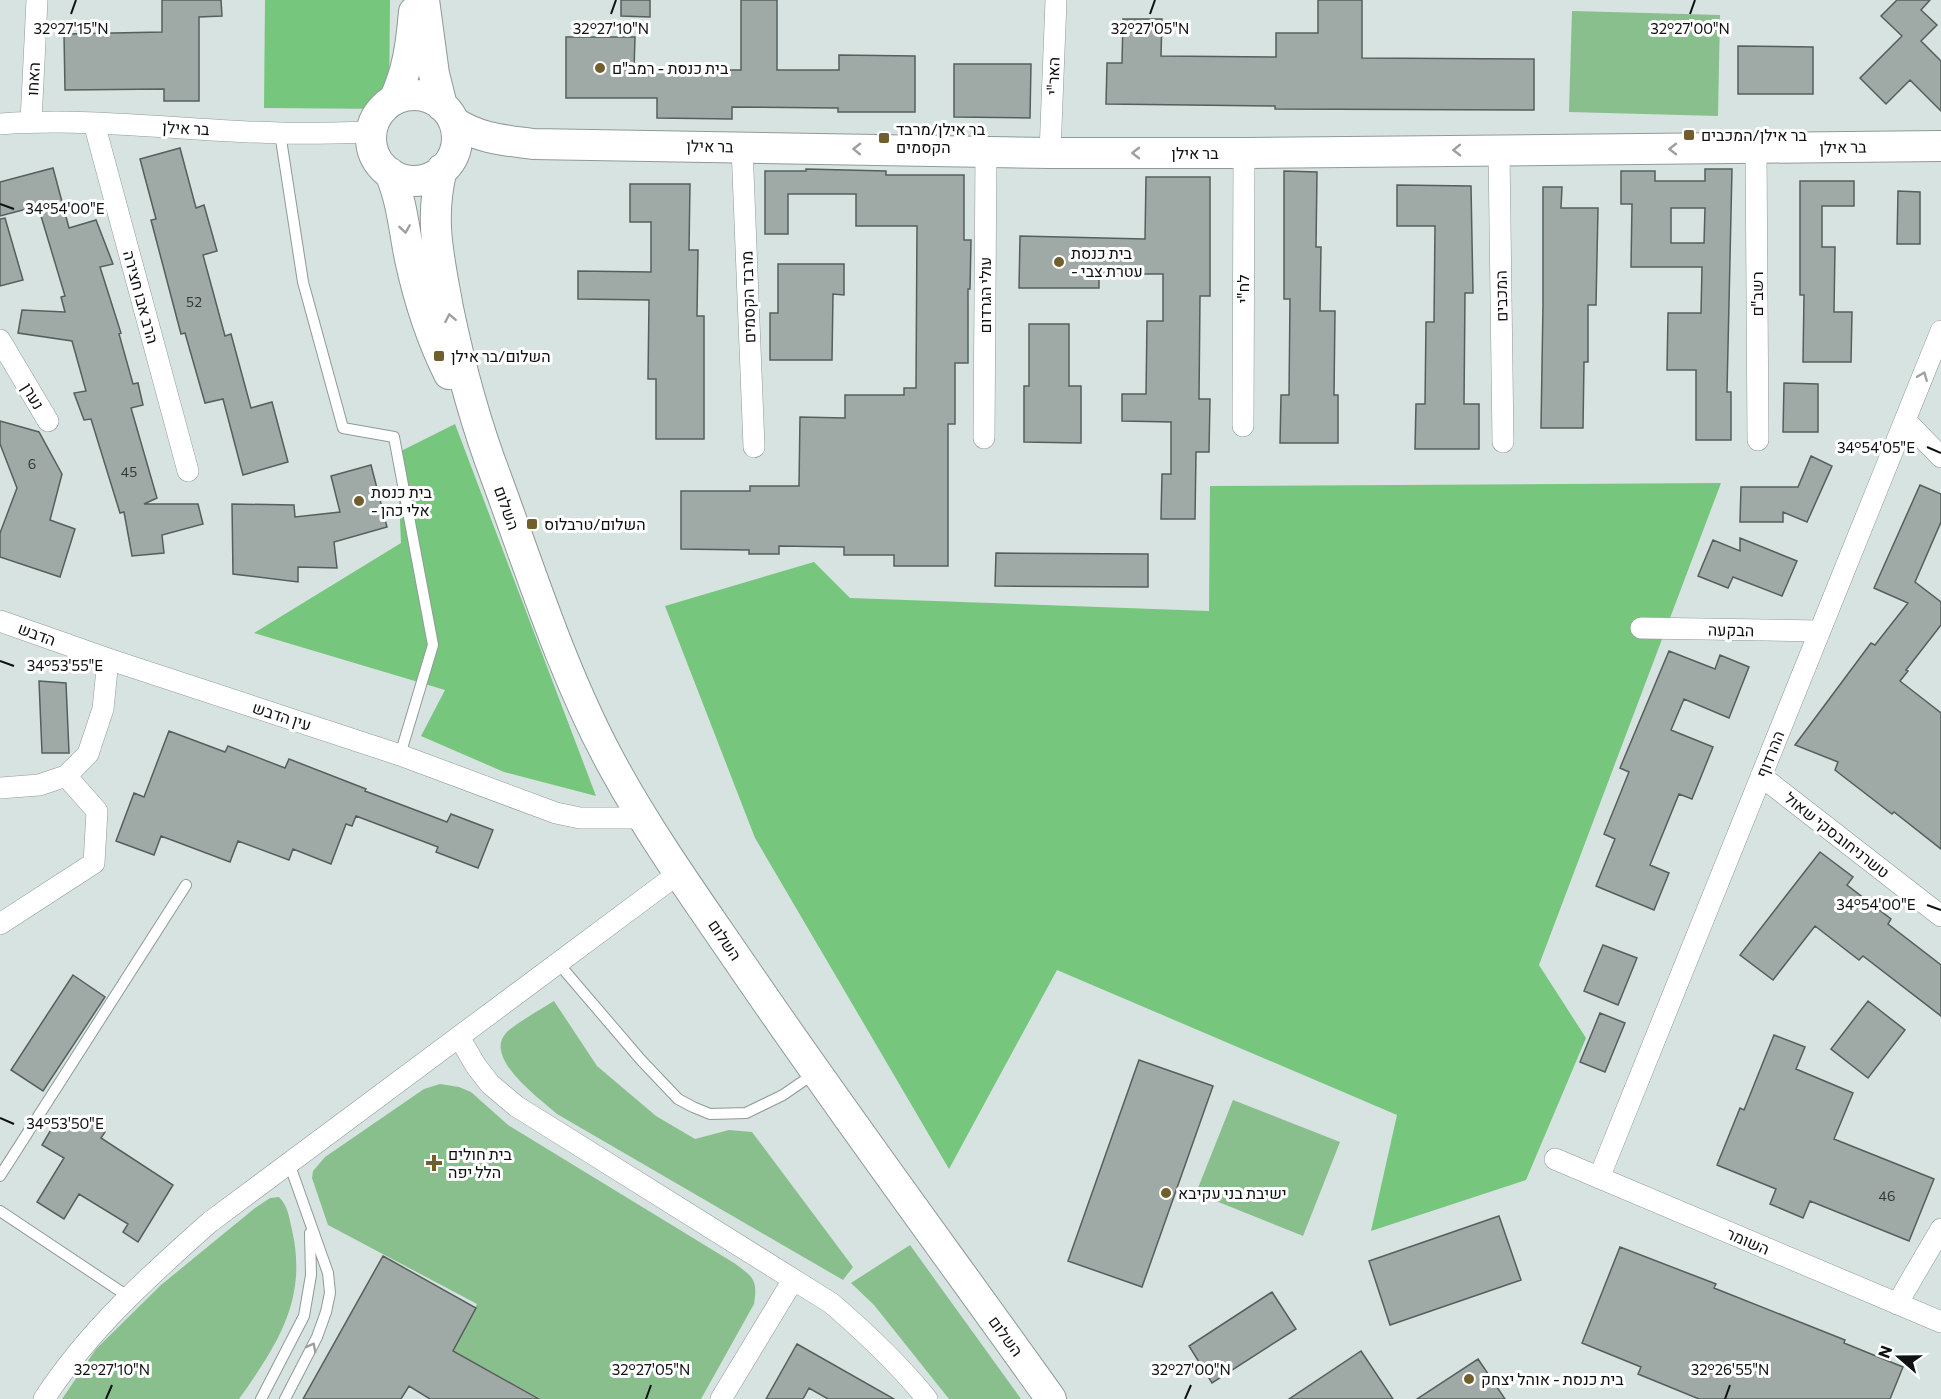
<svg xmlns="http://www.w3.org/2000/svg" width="1941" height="1399" font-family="Commissioner,Heebo,sans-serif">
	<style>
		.green { fill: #89bf8d }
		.forest { fill: #77c67d }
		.building { fill: #9fa9a5; stroke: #565f5b; stroke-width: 1.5; fill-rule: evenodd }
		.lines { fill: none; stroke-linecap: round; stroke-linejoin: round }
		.lane-casing { stroke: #8f9a98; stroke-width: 12 }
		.street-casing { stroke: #8f9a98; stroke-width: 22 }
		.secondary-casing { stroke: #8f9a98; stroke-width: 32 }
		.lane { stroke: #fff; stroke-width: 10 }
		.street { stroke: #fff; stroke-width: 21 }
		.secondary { stroke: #fff; stroke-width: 30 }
		.oneway { stroke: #9ea09f }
		.ticks { fill: none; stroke: #0d1110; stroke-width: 2 }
		.poi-dot { fill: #705e2c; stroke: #fff; stroke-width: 2 }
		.labels { text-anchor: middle; stroke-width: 6; stroke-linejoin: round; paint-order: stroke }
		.number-label { font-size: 14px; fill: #323735 }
		.poi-label { font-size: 16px; fill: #0d1110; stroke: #fff; text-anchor: start }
		.street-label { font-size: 16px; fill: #0d1110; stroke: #fff }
		.ticks-label { font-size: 15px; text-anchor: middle; fill: #0d1110; stroke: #fff; stroke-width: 6; stroke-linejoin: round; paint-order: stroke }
	</style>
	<rect width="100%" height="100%" fill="#d6e3e0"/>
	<path class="green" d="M1572 11 1720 15 1718 116 1569 112Z
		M554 1001 597 1066 656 1116 695 1139 729 1130 752 1132 853 1267 843 1280 557 1114C540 1099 483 1058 506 1033 513 1025 543 1008 554 1001Z
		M440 1084 459 1087 471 1092 508 1125 734 1263C753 1277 758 1279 754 1304L701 1399H541L452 1350 477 1304 328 1225 312 1178 313 1171 325 1157 424 1089Z
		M1233 1100 1340 1142 1303 1236 1196 1193Z
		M279 1197C288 1206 289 1217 292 1230 308 1300 277 1345 239 1399H62L96 1349 161 1285 255 1208 270 1198Z
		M910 1245 1021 1399H949L874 1305 851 1283Z"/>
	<path class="forest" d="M265 0H390L389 109 264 108Z
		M455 424 596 796 504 772 421 736 445 690 254 633 401 543 397 453Z
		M1721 483 1539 965 1586 1038 1526 1180 1371 1231 1397 1115 1057 970 949 1169 755 838 665 606 814 562 850 598 1209 611 1210 486Z"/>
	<path class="building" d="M162 0H221L222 16 199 17V101H164V89L65 90 64 34 162 32Z
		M621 0H650V17L621 16Z
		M741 0H777V70H839V55L915 56V112H838V108L732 107V119L657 118V98H566V37H635L634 70H741Z
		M1318 0H1362V58L1534 59V110L1275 109V106L1106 104 1107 63H1122L1123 19H1162L1161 56 1276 57V33H1318Z
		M1897 0H1930L1921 10 1937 25 1921 41 1941 61V111L1910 80 1886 104 1860 78 1902 36 1881 16Z
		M1738 46 1813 47V94H1738Z
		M954 64H1031L1030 118 954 117Z
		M180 148 196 208 204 205 217 251 203 255 225 336 231 334 251 408 272 402 288 462 243 475 223 399 205 403 185 333 181 334 151 220 156 219 140 159Z
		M53 168 69 228 96 220 113 264 100 267 121 333 119 334 133 384 138 383 143 405 131 408 157 498 144 504H198L203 524 162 535 164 553 132 556 124 512 120 513 91 419 84 420 74 393 86 391 72 341 18 333 22 310 65 312 61 297 65 296 38 206 0 216V182Z
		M806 169 886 171V175H964V240H971L970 289H968V363H955V424H948V566H894V555H844V547L779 546V554H749V550L681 549V491H750V486H799L800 417 845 418V395H904V388H916L917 226H856V194H788V234H765V171H806Z
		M1705 169H1732L1727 392H1731V440H1696V370H1667L1668 313H1701L1702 267H1631L1632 204H1621V171H1655V181H1705ZM1671 208H1705L1704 243H1671Z
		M1284 171 1317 172 1316 247H1321L1320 311H1335L1334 395H1338V443H1280L1281 395H1289L1290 299H1284Z
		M1146 177H1210V296H1200L1199 399H1210L1209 452H1196L1195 519H1161L1162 474H1171V422L1122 421V394H1146L1147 321H1163V274H1099V288H1019L1020 236 1145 239Z
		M1800 181H1854V206H1822V247H1835L1834 312H1852L1851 362H1803L1804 295H1800Z
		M630 184H690L689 250H698L697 316H704V439H656V379H648L649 300 578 299V271L651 272V222H630Z
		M1397 185 1471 186 1473 293H1465L1464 404H1479V449H1415L1416 404H1425L1426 322H1434L1435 226H1397Z
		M1543 187H1562L1561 208H1598L1596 305H1588V362H1584L1583 428H1541L1543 304Z
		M1898 191 1920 192V244H1897Z
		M5 218 23 280 0 286V219Z
		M778 264H844V295L833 294 832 360H770V313H778Z
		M1029 324H1069V386H1081V443L1024 442V386H1029Z
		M1784 383 1818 384V432H1783Z
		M0 421 39 432 62 474 50 520 75 529 60 577 0 557V533L17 488 0 444Z
		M1811 456 1832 466 1807 522 1783 512V522H1740L1741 487H1798Z
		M371 465 387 527 334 542 337 568 298 567V582L233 574 232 504 294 505 295 517 340 512 331 476Z
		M1920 485 1941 494V522L1915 582 1941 602V625L1906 670 1908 671 1900 681 1941 713V849L1894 812 1892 814 1835 770 1838 762 1795 745 1871 643 1875 645 1908 603 1874 588Z
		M1740 538 1797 561 1782 596 1733 577 1728 588 1698 576 1713 540 1740 551Z
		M996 553 1148 554V587L995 586Z
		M1669 651 1715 669 1720 655 1749 667 1729 718 1684 699 1671 730 1713 747 1692 799 1679 794 1650 865 1669 873 1654 910 1596 886 1615 839 1604 834 1629 772 1620 768Z
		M39 681 66 683 69 753H42Z
		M169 731 225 752 228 746 285 768 289 759 366 789 365 791 447 822 451 814 493 830 478 868 436 852 438 847 356 816 352 826 346 824 331 864 293 849 289 860 238 841 230 862 161 836 154 855 116 841 134 793 144 797Z
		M1820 852 1853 877 1847 885 1891 919 1888 924 1941 965V1016L1863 956 1859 960 1815 926 1773 980 1740 955Z
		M1603 945 1637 958 1618 1005 1584 991Z
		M73 975 105 997 43 1091 11 1070Z
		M1868 1001 1905 1030 1868 1078 1831 1049Z
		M1600 1013 1625 1023 1605 1072 1580 1062Z
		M1774 1035 1805 1047 1796 1069 1853 1093 1834 1139 1934 1179 1909 1241 1810 1201 1803 1218 1770 1204 1776 1189 1717 1165 1740 1108 1744 1110Z
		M1139 1060 1213 1086 1142 1287 1068 1261Z
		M81 1117 105 1132 101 1138 173 1185 138 1242 123 1232 128 1224 79 1194 64 1219 37 1202 64 1158 42 1145 56 1121 72 1131Z
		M1499 1216 1521 1280 1390 1325 1369 1261Z
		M1620 1247 1716 1284 1714 1288 1845 1340 1844 1343 1903 1367 1890 1399H1699L1638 1374 1641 1367 1582 1343Z
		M383 1256 476 1308 453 1351 539 1399H430L409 1386 401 1399H303Z
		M1272 1292 1296 1329 1212 1383 1189 1346Z
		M797 1344 894 1399H828L809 1388 803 1399H766Z
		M1361 1351 1393 1399H1289Z
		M1478 1359 1505 1399H1417Z"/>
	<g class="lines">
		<defs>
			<path id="lane" d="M280 133 303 282 343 428 394 437 433 645 400 755
				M558 963 641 1060 678 1099 693 1107 710 1114 746 1113 783 1095 815 1073
				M0 1176 186 885
				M0 1211 129 1297
				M261 1399 304 1316 311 1275 310 1233
				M285 1399 317 1337 326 1312 330 1293 328 1273 289 1163"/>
			<path id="street" d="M31 122 37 0
				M94 123 188 471
				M0 124C93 117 187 131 280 133 310 134 341 133 372 132
				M742 147 754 447
				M1756 148 1758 440
				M1499 150 1503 442
				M1050 153 1056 0
				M0 340 48 421
				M1905 420 1941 457
				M1243 426 1244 153
				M984 438 986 152
				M0 621 108 659
				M1641 628 1820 631
				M1761 776 1941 916
				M0 788 39 785 66 776 88 754 103 709 108 659 400 755 556 813 580 818H643
				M0 924 94 863 97 811 66 776
				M459 1037 476 1066 490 1084 516 1106 831 1303C866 1333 898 1363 927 1399
				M1555 1159 1941 1322
				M1599 1178 1941 331
				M1897 1304 1941 1229
				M44 1399C88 1331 149 1276 210 1222L679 873
				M721 1399 793 1280"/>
			<path id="secondary" d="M424 0 434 74 442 106
				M371 138a43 43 0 1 1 86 0a43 43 0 1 1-86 0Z
				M394 100C408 70 411 45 414 12
				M454 122C480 139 503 140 533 144L1050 153H1244L1941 146
				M442 169C429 219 439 258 448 308 460 366 475 422 496 477 532 575 564 678 615 770 653 839 700 904 745 970 844 1115 949 1256 1051 1399
				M390 173C402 201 404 230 410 259 419 301 430 336 449 374"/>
		</defs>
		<use href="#lane" class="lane-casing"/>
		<use href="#street" class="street-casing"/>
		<use href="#secondary" class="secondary-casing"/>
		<use href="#lane" class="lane"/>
		<use href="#street" class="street"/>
		<use href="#secondary" class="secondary"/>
	</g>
	<defs><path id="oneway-chevron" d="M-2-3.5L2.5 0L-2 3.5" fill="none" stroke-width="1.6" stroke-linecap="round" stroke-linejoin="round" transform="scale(1.5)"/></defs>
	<g class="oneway">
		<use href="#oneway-chevron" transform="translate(857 149) rotate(-179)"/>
		<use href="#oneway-chevron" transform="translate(1673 149) rotate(180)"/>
		<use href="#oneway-chevron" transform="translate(1457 150) rotate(179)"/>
		<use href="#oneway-chevron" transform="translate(1136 153) rotate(-180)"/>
		<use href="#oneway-chevron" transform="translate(405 229) rotate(81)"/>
		<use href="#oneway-chevron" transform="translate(450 318) rotate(-101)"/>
		<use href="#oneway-chevron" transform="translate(1923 376) rotate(-68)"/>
		<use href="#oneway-chevron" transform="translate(312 1347) rotate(-62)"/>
	</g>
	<path class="ticks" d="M71 14 76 0M611 14 616 0M1150 14 1155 0M1690 14 1695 0M0 204 14 209M1927 447 1941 453M0 661 14 666M1927 905 1941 910M0 1118 14 1124M106 1399 112 1385M646 1399 651 1385M1185 1399 1191 1385M1725 1399 1730 1385"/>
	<g class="poi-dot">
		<circle cx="600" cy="68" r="6"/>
		<rect x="1683" y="129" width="12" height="12" rx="3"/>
		<rect x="878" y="132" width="12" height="12" rx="3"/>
		<circle cx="1059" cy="262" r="6"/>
		<rect x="433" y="350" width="12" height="12" rx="3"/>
		<circle cx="359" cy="501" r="6"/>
		<rect x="526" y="518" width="12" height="12" rx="3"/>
		<path d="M431 1154h6v6h6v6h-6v6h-6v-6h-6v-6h6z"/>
		<circle cx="1166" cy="1193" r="6"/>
		<circle cx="1469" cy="1379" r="6"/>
	</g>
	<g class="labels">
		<g class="number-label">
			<text x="194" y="307">52</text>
			<text x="32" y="469">6</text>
			<text x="129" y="477">45</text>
			<text x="1887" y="1201">46</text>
		</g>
		<g class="poi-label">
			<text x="612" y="74">בית כנסת - רמב"ם</text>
			<text x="896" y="135">בר אילן/מרבד<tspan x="896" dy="18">הקסמים</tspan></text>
			<text x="1701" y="141">בר אילן/המכבים</text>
			<text x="1071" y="259">בית כנסת<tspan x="1071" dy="18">- עטרת צבי</tspan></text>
			<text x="451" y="362">השלום/בר אילן</text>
			<text x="371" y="498">בית כנסת<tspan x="371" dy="18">- אלי כהן</tspan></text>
			<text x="544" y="530">השלום/טרבלוס</text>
			<text x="448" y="1160">בית חולים<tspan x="448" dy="18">הלל יפה</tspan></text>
			<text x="1178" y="1199">ישיבת בני עקיבא</text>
			<text x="1481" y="1385">בית כנסת - אוהל יצחק</text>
		</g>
		<g class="street-label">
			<text transform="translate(1053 76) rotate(-88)" y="6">האר"י</text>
			<text transform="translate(33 79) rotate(-87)" y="6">האחו</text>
			<text transform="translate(186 128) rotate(3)" y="6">בר אילן</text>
			<text transform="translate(710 146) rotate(1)" y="6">בר אילן</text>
			<text transform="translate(1843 147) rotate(-1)" y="6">בר אילן</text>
			<text x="1195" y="159">בר אילן</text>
			<text transform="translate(1243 289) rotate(-90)" y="6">לח"י</text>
			<text transform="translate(1757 294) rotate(-90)" y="6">רשב"ם</text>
			<text transform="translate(985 295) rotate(-90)" y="6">עולי הגרדום</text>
			<text transform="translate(1501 296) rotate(-91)" y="6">המכבים</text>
			<text transform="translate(141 297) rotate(75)" y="6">הרב אבו חצירה</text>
			<text transform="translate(748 297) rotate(-92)" y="6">מרבד הקסמים</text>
			<text transform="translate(33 396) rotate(59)" y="6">נערן</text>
			<text transform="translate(507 508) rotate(70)" y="6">השלום</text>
			<text transform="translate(1731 630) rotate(1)" y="6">הבקעה</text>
			<text transform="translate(37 634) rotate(20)" y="6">הדבש</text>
			<text transform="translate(282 716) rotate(18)" y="6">עין הדבש</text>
			<text transform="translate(1770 754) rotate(-68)" y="6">ההרדוף</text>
			<text transform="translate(1837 835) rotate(38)" y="6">טשרניחובסקי שאול</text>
			<text transform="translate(725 940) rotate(56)" y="6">השלום</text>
			<text transform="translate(1748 1241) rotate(23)" y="6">השומר</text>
			<text transform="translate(1006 1336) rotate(54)" y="6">השלום</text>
		</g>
	</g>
	<g class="ticks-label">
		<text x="71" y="34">32°27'15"N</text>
		<text x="611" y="34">32°27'10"N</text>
		<text x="1150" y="34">32°27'05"N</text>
		<text x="1690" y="34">32°27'00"N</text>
		<text x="65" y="214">34°54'00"E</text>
		<text x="1876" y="453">34°54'05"E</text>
		<text x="65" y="671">34°53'55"E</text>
		<text x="1876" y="910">34°54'00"E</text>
		<text x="65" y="1129">34°53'50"E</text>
		<text x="112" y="1375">32°27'10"N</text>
		<text x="651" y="1375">32°27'05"N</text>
		<text x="1191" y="1375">32°27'00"N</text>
		<text x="1730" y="1375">32°26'55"N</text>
	</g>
	<g transform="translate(1899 1357) rotate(290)" stroke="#ffffff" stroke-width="4.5" paint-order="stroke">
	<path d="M0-4.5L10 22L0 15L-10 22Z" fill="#0d1110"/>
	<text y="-9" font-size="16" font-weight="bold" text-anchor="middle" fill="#0d1110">N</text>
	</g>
</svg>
